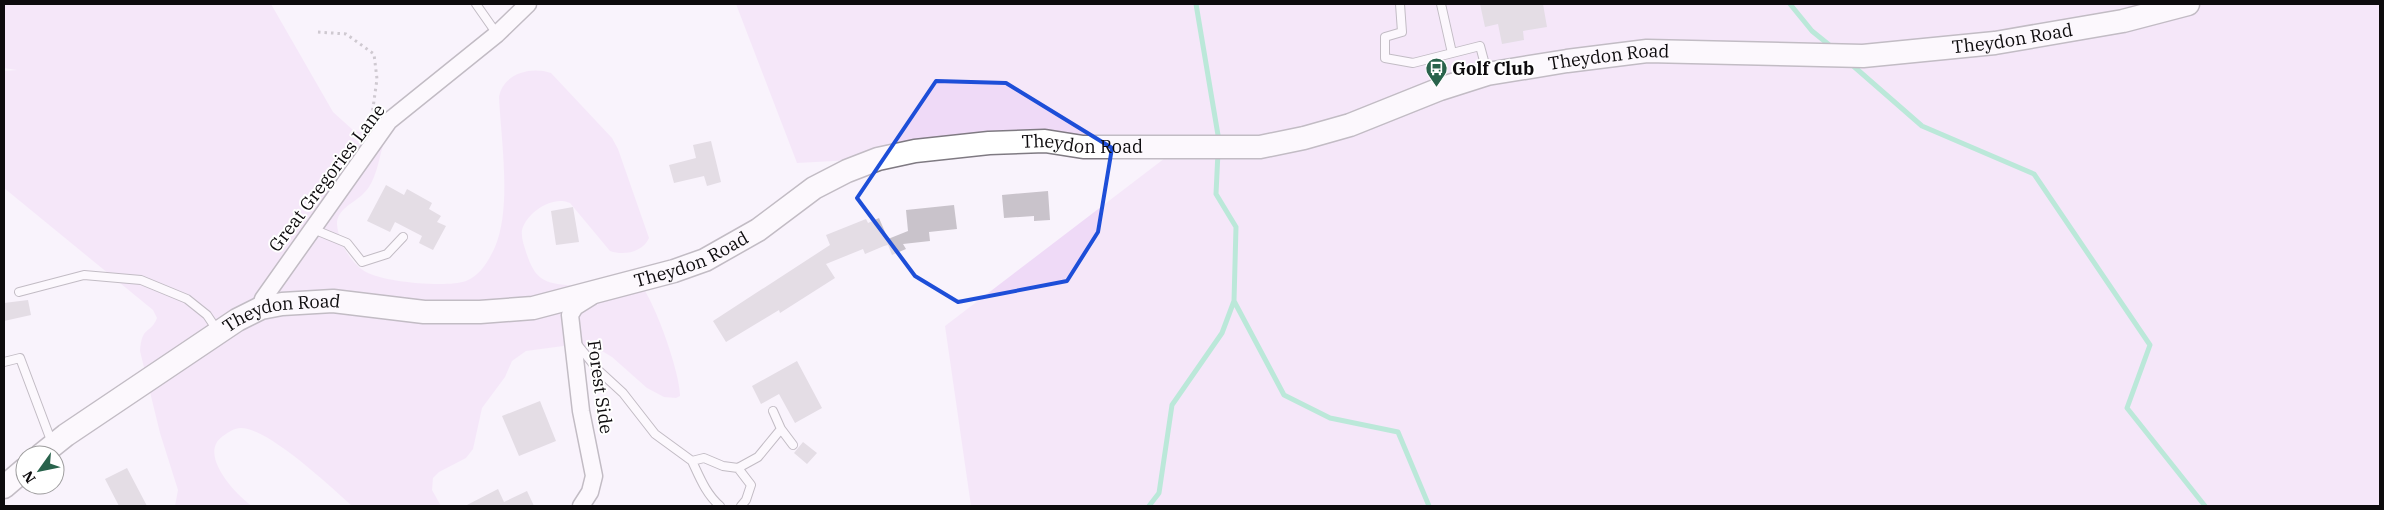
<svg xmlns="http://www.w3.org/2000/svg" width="2384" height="510" font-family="'IBM Plex Serif',serif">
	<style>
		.green { fill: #efdaf7 }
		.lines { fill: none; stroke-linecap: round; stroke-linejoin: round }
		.stream { stroke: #70dcaf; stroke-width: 5 }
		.building { fill: #c9c3cb }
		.lane-casing { stroke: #7f7a82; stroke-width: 10 }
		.street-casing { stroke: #7f7a82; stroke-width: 19 }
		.secondary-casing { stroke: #7f7a82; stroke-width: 25 }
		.path { stroke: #9b979d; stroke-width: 3; stroke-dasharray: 2.5 4; stroke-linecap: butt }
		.lane { stroke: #fff; stroke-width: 8 }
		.street { stroke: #fff; stroke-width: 16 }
		.secondary { stroke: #fff; stroke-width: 22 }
		.marked { fill: none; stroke: #1d4ed8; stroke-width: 4; stroke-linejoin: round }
		.labels { text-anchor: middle; stroke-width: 4; stroke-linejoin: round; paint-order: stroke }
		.street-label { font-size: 18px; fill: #0d0b0d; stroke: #fff }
		.poi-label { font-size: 18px; font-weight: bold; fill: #0d0b0d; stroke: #fff; text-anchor: start }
	</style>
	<rect width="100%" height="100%" fill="#f9f3fc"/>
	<path class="green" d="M4 4H271L333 112 354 131 383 136 384 142C379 158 376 183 363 194 354 203 337 209 337 224 338 241 351 264 366 272 384 282 446 288 466 281 480 276 489 260 495 247 512 207 501 140 499 97 503 74 530 66 551 73L612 138 618 149 649 238C643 252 624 256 610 251L570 203C553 195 527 212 522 230 521 238 524 245 526 252 534 276 541 283 566 285 584 287 605 278 622 274 627 276 635 279 639 283 654 298 681 375 680 396L676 398 664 397 647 388 612 357 597 348 571 345 526 351 512 361 505 377 482 408 473 449 466 458 439 472 433 478 432 490 441 506H352C331 487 268 428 241 428 234 428 229 432 223 436 197 454 236 495 252 506H175L178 490 160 433 140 351C142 325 150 335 157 318L153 310 4 188V71L17 70 4 68Z
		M736 4H2380V506H971L945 326 1186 142 797 163Z"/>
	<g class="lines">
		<path class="stream" d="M1196 4 1219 141
			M1790 4 1812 31 1833 48
			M1851 64 1922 126 2034 174 2150 345 2127 408 2205 506
			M1234 301 1284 395 1330 418 1398 432 1429 506
			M1149 506 1159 493 1172 405 1222 333 1234 301 1236 227 1216 194 1218 152"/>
	</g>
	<path class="building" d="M1480 4H1543L1547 27 1523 31 1524 40 1502 44 1498 24 1485 27Z
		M711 141 721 182 707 186 704 176 674 183 669 165 696 158 693 145Z
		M386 185 404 195 407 189 432 203 429 209 441 216 437 222 446 226 433 250 419 243 422 236 395 222 390 232 367 221Z
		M1048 191 1050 220 1034 221V216L1004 218 1002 195Z
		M954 205 957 229 929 232 930 241 903 244 906 249 892 255 888 245 884 246 865 254 863 249 826 264 835 278 780 313 779 310 726 342 713 321 830 245 826 235 866 219 868 223 879 218 888 239 908 231 906 210Z
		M573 207 579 242 556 245 551 211Z
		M28 300 31 315 4 321V303Z
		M797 361 822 408 795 423 779 394 761 404 752 386Z
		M540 401 556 441 519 456 502 416Z
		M803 442 817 453 807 464 794 453Z
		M127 468 147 506H119L105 479Z
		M498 489 504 502 527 491 534 506H465Z"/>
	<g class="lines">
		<defs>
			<path id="lane" d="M476 4 497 34
				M1400 4 1402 32 1385 37V58L1413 63 1480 46 1487 72
				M1441 4 1452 53
				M313 229 347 243 362 262 387 254 403 237
				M19 292 84 275 141 280 187 299 207 315 217 330
				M577 344 598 370 623 393 655 434 692 461
				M4 362 20 358 52 443
				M773 411 781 429 793 445
				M738 468 758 457 781 429
				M720 506C706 494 700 478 692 461L704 458 723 466 738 468 751 485 746 500 741 506"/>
			<path id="street" d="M261 308 263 299 389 121 497 34 528 4
				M581 506 590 492 594 476 581 411 570 315 575 307 591 297"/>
			<g id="secondary">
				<path id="s1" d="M41 455 66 435 237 320 261 308 282 304 333 301 424 312H480L533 308 674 271 705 260 758 230 814 188 847 171 878 159 915 151 989 143 1045 141 1083 147H1260L1304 138 1350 125 1440 89 1487 74 1567 61 1647 51 1863 56 1995 43 2123 21 2188 4"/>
				<path d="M4 487 25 469"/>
			</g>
		</defs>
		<use href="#lane" class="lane-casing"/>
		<use href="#street" class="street-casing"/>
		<use href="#secondary" class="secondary-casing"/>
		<path class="path" d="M318 32 346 34 374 54 377 79 372 115"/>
		<use href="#lane" class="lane"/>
		<use href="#street" class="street"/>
		<use href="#secondary" class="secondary"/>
	</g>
	<path d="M0 0H2384V510H0ZM936 81 1006 83 1112 148 1098 232 1067 281 958 302 915 276 857 198Z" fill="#f9f3fc" fill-opacity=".55" fill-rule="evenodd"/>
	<path class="marked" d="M936 81 1006 83 1112 148 1098 232 1067 281 958 302 915 276 857 198Z"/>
	<defs>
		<symbol id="bus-pin" viewBox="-11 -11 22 30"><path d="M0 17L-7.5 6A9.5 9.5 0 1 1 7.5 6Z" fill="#29634c" stroke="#fff"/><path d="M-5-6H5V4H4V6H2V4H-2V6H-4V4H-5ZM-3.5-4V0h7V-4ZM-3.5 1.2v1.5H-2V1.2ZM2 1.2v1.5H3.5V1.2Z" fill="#fff"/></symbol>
	</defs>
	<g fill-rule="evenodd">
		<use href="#bus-pin" x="1424" y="56" width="25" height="34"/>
	</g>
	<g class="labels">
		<g class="street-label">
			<text dy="6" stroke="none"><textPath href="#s1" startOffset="2069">Theydon Road</textPath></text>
			<text dy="6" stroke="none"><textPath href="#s1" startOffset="1664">Theydon Road</textPath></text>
			<text dy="6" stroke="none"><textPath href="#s1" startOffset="1124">Theydon Road</textPath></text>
			<text transform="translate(327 178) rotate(-53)" y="6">Great Gregories Lane</text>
			<text dy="6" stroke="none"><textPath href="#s1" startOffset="704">Theydon Road</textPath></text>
			<text dy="6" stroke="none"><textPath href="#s1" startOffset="284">Theydon Road</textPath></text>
			<text transform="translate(600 387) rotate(82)" y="6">Forest Side</text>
		</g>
		<g class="poi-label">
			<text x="1452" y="75">Golf Club</text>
		</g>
	</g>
	<rect width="2384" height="510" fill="none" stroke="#0d0b0d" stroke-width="10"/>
	<g transform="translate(40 470) rotate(237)"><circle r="24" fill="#ffffff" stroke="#9e9d9e"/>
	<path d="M0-4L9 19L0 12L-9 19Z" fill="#29634c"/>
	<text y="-8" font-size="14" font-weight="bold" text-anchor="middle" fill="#0d0b0d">N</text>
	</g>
</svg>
